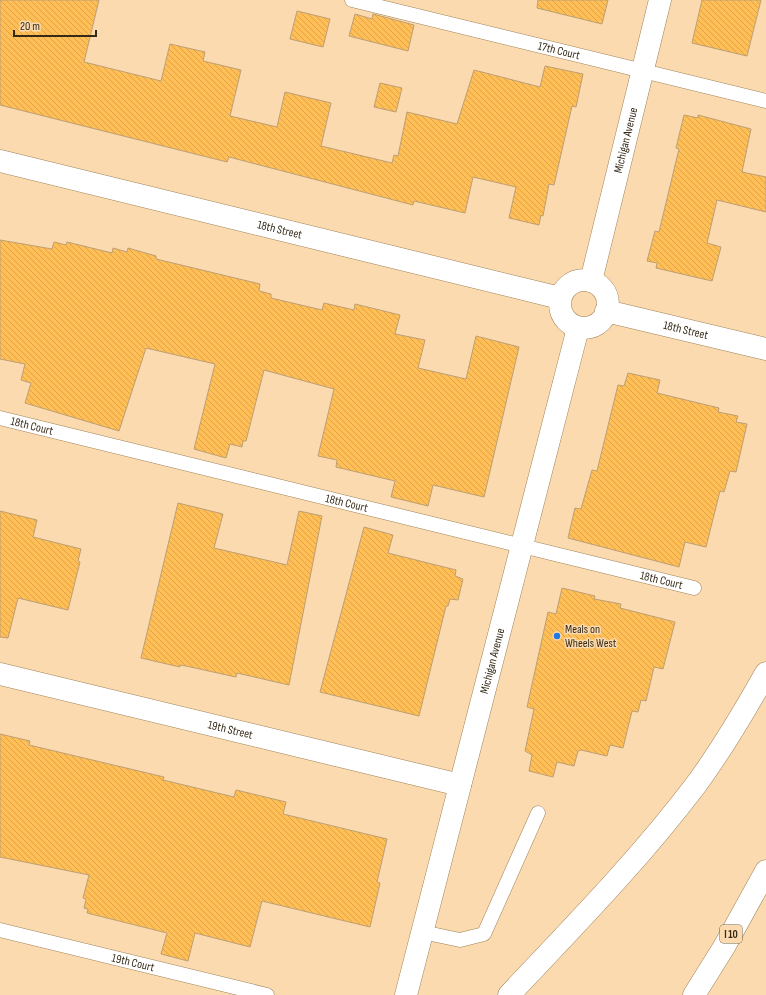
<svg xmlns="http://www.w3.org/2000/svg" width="766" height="995" font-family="'Sofia Sans Condensed',sans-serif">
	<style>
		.building { fill: url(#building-back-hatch); stroke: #bd9f74 }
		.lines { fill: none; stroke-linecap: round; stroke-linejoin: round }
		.service-casing { stroke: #a08359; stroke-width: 15 }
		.minor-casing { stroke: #a08359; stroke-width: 23 }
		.motorway-casing { stroke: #a08359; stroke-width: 23 }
		.service { stroke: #fff; stroke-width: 14 }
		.minor { stroke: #fff; stroke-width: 22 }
		.motorway { stroke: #fff; stroke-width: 22 }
		.poi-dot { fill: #2279e3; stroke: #fadaae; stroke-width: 1.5 }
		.labels { text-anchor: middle; stroke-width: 3; stroke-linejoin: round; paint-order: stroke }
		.shield { fill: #fadaae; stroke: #705f45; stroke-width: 1 }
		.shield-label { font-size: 11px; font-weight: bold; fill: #352a18 }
		.street-label { font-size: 12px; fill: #352a18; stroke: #fadaae }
		.poi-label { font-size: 12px; fill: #352a18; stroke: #fadaae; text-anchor: start }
	</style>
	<defs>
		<pattern id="building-back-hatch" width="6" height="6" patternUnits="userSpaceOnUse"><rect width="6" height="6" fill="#ffbe56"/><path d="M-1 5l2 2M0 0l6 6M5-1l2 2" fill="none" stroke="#dba34a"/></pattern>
	</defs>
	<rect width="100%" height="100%" fill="#fadaae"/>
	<path class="building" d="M0 0H99L84 62 161 81 170 44 205 52 203 61 241 70 230 116 277 127 285 92 331 103 321 146 392 163 394 155 398 156 407 112 457 124 474 70 540 87 545 66 583 74 576 107 572 106 554 185 549 184 543 216 541 215 539 225 509 218 516 187 473 177 465 213 414 201 413 205 229 157 227 162 0 105Z
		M538 0H608L602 24 537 8Z
		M702 0H761L747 56 692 43Z
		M297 11 330 19 323 47 290 39Z
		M355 14 372 19 373 14 414 25 408 51 349 36Z
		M380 83 402 88 396 112 374 107Z
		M684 115 698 118V115L751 129 742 172 766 177V212L717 200 707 243 721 247 712 281 656 268 657 263 647 261 655 231 659 232 679 149 676 148Z
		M0 240 52 249 54 242 66 245 67 242 112 253 113 248 127 252 128 248 156 256V259L260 284 259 291 271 294V298L322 310 324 303 354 310 355 304 400 315 395 334 425 340 418 368 466 379 476 336 519 347 484 497 433 485 428 506 391 497 395 481 336 467 337 460 318 456 334 389 264 370 246 441H243L242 447 230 444 226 458 194 449 215 364 146 348 119 431 25 403 31 383 21 380 25 364 0 359Z
		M628 373 660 380 657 393 719 408 718 412 738 416 736 422 747 424 736 472 730 471 724 492 720 491 706 547 685 542 679 567 568 538 575 508 581 509 592 470 597 471 618 385 624 386Z
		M178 503 223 514 214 548 287 565 299 511 322 516 289 685 237 673 236 677 186 666 180 665V667L141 658Z
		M0 511 37 520 33 537 81 549 78 561 80 562 68 610 18 598 8 638 0 637Z
		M364 527 393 535 388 553 456 570 455 576 463 579 458 600 450 599 448 606H446L419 716 320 692Z
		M562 588 595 596 594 599 621 604 620 608 675 622 663 669 654 667 646 701 641 700 638 712 632 711 623 748 610 745 607 756 581 750 578 751 574 766 557 762 553 777 529 771 532 755 525 751 534 709 527 707 548 612 556 614Z
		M0 734 30 741 29 745 164 777 163 780 234 797 236 790 286 802 283 814 387 839 377 882 380 883 370 927 262 901 250 947 195 933 188 961 161 954 167 933 87 913 88 909 84 908 86 899 83 898 89 875 0 857Z"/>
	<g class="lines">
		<defs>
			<g id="service">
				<path id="s1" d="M352 0 766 101"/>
				<path id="s2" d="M0 418 694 588"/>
				<path id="s3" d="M0 930 267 995"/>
				<path d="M422 932 460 940 484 934 538 813"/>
			</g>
			<g id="minor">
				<path id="s4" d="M0 161 560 298"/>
				<circle cx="584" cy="304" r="24"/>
				<path id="s5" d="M591 281 660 0"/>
				<path id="s6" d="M606 311 766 349"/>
				<path id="s7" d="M0 674 460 785"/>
				<path id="s8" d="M406 995 578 328"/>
			</g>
			<path id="motorway" d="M509 995C573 927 638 861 695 786 721 751 744 712 766 673
				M694 995 724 947 766 871"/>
		</defs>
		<use href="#service" class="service-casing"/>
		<use href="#minor" class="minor-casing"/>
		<use href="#motorway" class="motorway-casing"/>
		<use href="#service" class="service"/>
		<use href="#minor" class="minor"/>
		<use href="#motorway" class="motorway"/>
	</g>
	<circle class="poi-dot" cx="557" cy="636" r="4"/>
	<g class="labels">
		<rect class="shield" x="720" y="925" width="22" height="18" rx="3"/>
		<g class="shield-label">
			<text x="731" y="938">I 10</text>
		</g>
		<g class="street-label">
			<text dy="4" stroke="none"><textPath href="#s1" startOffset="213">17th Court</textPath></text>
			<text dy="4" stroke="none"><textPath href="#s5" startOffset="145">Michigan Avenue</textPath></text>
			<text dy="4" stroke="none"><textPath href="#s4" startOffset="288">18th Street</textPath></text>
			<text dy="4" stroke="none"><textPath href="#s6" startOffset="82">18th Street</textPath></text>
			<text dy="4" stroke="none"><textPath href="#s2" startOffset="33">18th Court</textPath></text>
			<text dy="4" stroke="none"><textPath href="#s2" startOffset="357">18th Court</textPath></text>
			<text dy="4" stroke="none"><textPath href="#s2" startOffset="681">18th Court</textPath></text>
			<text dy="4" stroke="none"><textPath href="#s8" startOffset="345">Michigan Avenue</textPath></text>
			<text dy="4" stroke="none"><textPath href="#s7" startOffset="237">19th Street</textPath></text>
			<text dy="4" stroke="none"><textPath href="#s3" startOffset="137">19th Court</textPath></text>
		</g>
		<g class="poi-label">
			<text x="565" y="633">Meals on<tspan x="565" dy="14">Wheels West</tspan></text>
		</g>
	</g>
	<path d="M14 30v6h82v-6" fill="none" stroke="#352a18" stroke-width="2"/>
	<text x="20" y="30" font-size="12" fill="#352a18" stroke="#fadaae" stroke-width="3" paint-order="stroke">20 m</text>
</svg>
